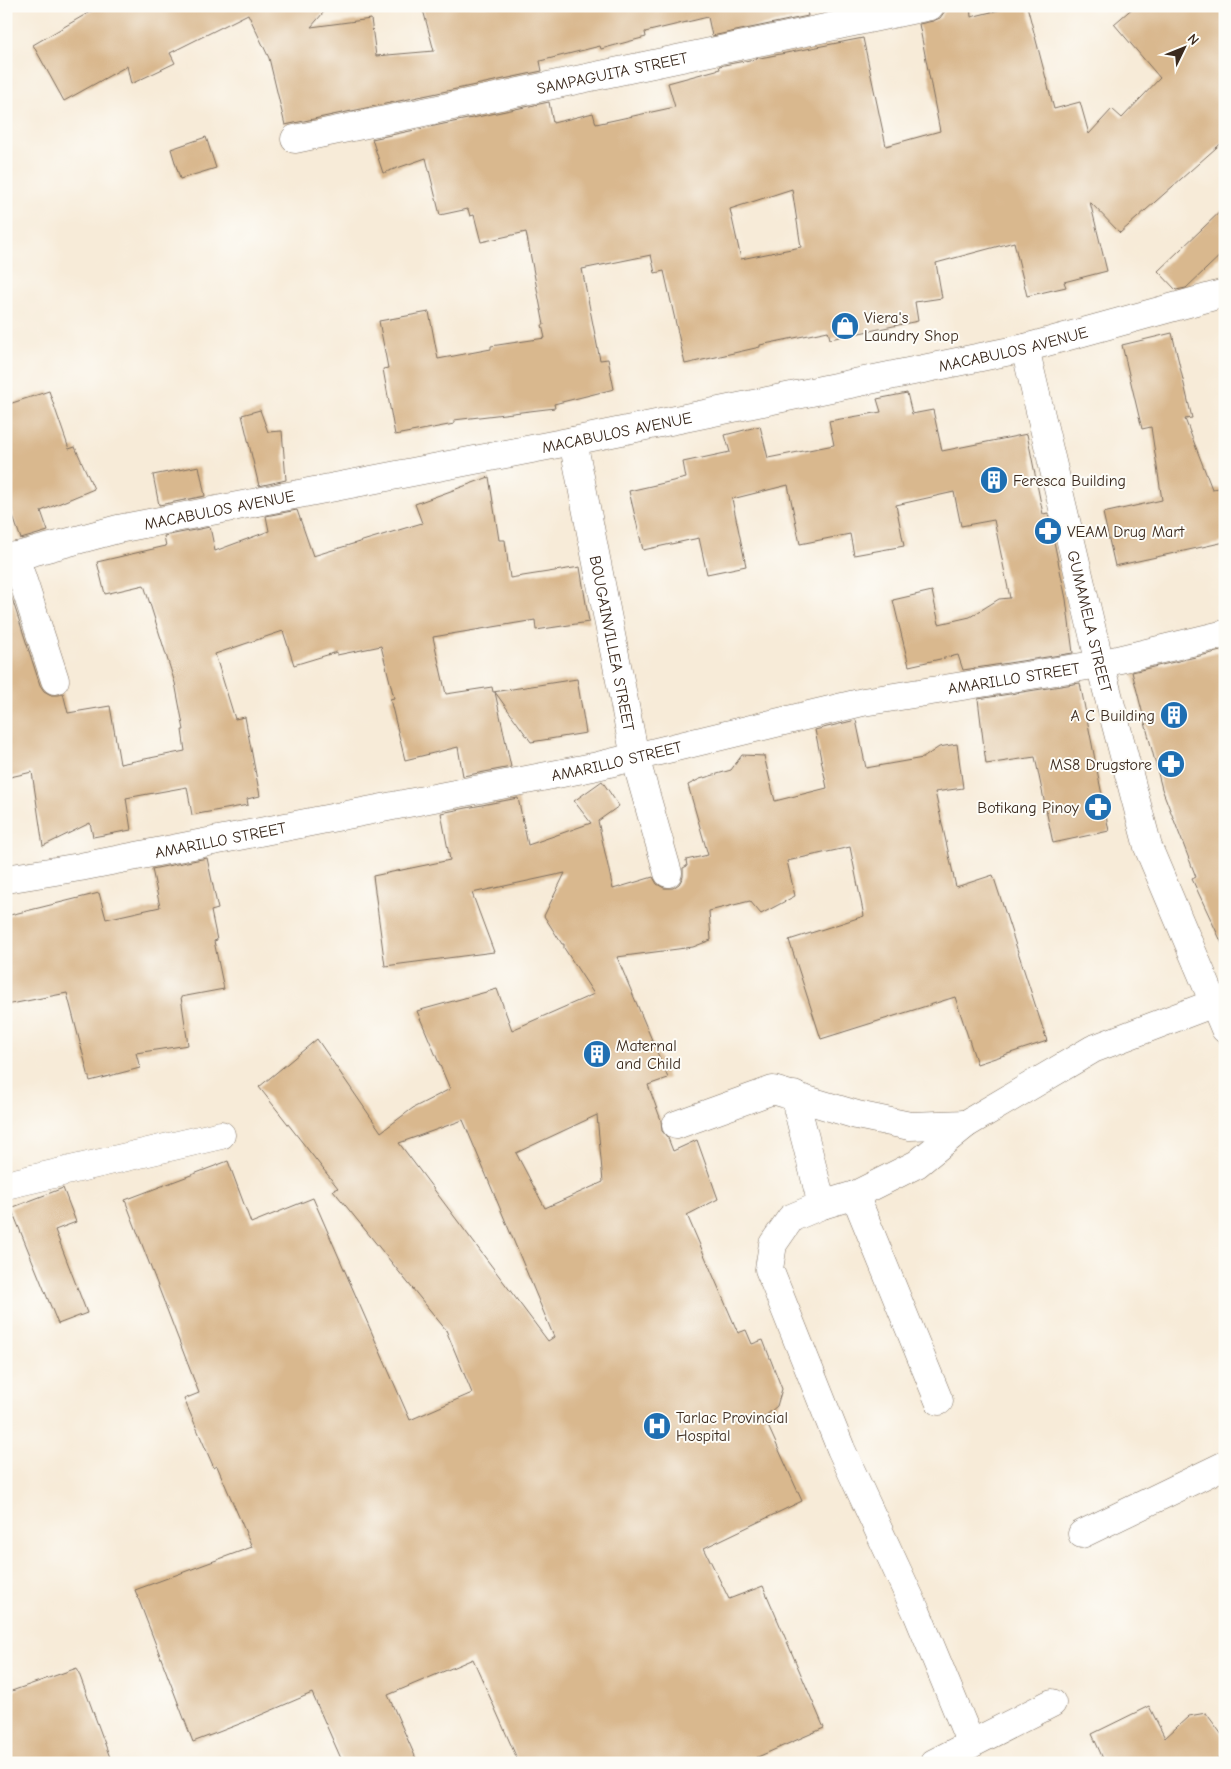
<svg xmlns="http://www.w3.org/2000/svg" width="1231" height="1769" font-family="'Comic Neue',sans-serif">
	<style>
		.building { fill: #d9b88e; fill-rule: evenodd }
		.lines { fill: none; stroke-linecap: round; stroke-linejoin: round }
		.minor-casing { stroke: #7d6e5f; stroke-width: 29 }
		.minor { stroke: #fff; stroke-width: 28 }
		.labels { text-anchor: middle; stroke-width: 4; stroke-linejoin: round; paint-order: stroke }
		.street-label { font-size: 16px; fill: #3b2a1e; stroke: #fdfcf7 }
		.poi-label { font-size: 16px; fill: #3b2a1e; stroke: #fdfcf7; text-anchor: start }
	</style>
	<rect width="100%" height="100%" fill="#fdfcf7"/>
	<filter id="ink" filterUnits="userSpaceOnUse"><feTurbulence type="fractalNoise" baseFrequency=".02" numOctaves="2"/><feDisplacementMap in="SourceGraphic" scale="10" xChannelSelector="R" yChannelSelector="G"/><feConvolveMatrix kernelMatrix="1 2 1 2 8 2 1 2 1" color-interpolation-filters="sRGB"/></filter>
	<filter id="wash" filterUnits="userSpaceOnUse"><feTurbulence type="fractalNoise" baseFrequency=".0096" numOctaves="4" result="noise"/><feDisplacementMap in="SourceGraphic" scale="20" xChannelSelector="R" yChannelSelector="G"/><feGaussianBlur stdDeviation="1.12" result="paint"/><feColorMatrix in="noise" values="0 0 0 0 0 0 0 0 0 0 0 0 0 0 0 0 0 1.4 0 .05"/><feComposite in="paint" operator="in"/></filter>
	<g filter="url(#wash)">
		<rect width="100%" height="100%" fill="#f7ebd8"/>
		<g id="blocks">
			<path class="building" d="M100 6H329L311 27 371 19 376 56 434 51 422 6H806L808 16 712 36 708 17 645 32 646 37 601 49 600 46 540 61 542 71 285 125 269 58 248 14 170 53 175 63 131 84 127 66 64 101 33 45Z
				M945 6H970L971 17 1015 6H1027L1054 109 1080 102 1089 134 1112 109 1122 118 1160 78 1114 24 1135 6H1225V140L1120 233 1090 202 1107 271 1064 282 1066 287 1027 296 1014 242 936 263 942 298 915 302 918 321 830 339 828 331 760 345V347L685 364 664 271 655 273 651 255 582 269 600 360 608 359 614 389 554 404 555 408 454 420V424L395 435 383 369 388 368 379 321 429 312 438 359 491 349V346L545 338 542 325H544L526 232 481 242 474 215 470 216 468 209 440 215 426 158 383 173 372 139 549 102 553 123 593 113 596 124 675 107 668 83 720 69 719 66 863 38 886 146 940 131 919 24 933 21 940 18 945 11ZM792 189 801 247 741 259 730 209Z
				M206 137 216 168 180 179 171 149Z
				M1225 207V251L1186 288 1176 290 1158 271Z
				M1172 333 1192 418 1185 419 1212 489 1225 487V542L1115 566 1103 513 1162 500 1151 427 1142 429 1122 345Z
				M49 391 69 449 75 447 94 489 41 511 48 531 21 539 6 497V405Z
				M907 393 912 414 933 410 942 451 1027 434 1043 514 1048 513 1066 599 1073 653 963 670 958 655 909 666 893 600 932 591 939 624 970 617 999 599 1010 598 994 520 961 526 954 492 896 505 904 546 854 555 850 534 800 544 788 485 732 499 746 566 707 574 699 538 643 550 629 491 686 478 683 462 730 452 725 435 760 426 768 458 834 445 829 421 881 412 877 399Z
				M260 410 268 432 282 431 286 480 259 486 242 415Z
				M199 466 205 496 159 505 153 475Z
				M489 477 499 540H505L510 578 580 567 589 622 536 630 535 620 433 637 446 694 492 687 493 692 577 679 586 733 531 742 495 692 511 767 463 776 458 747 405 760 390 699 394 698 381 646 337 655V652L294 665 283 631 215 654 235 719 245 717 260 796 247 799 248 805 192 815 187 787 126 798 131 830 93 837 90 823 43 846 32 772 6 778V580L40 685 44 691 51 695H59L63 693 68 713 110 706 120 764 185 751 182 730H184L175 683 144 585 105 594 97 562 166 546 164 536 210 527 215 551 269 531 266 516 297 510 313 556 422 523 415 504Z
				M1225 650V950L1192 879 1196 877 1162 789 1132 672Z
				M1080 683 1109 831 1053 843 1035 757 986 764 978 699Z
				M856 720 866 768 923 758 939 747 957 744 963 788 935 792 956 887 993 875 1047 1041 977 1064 955 997 821 1039 789 940 864 916 850 847 787 861 795 896 761 914 750 901 709 911 711 940 693 947 617 957 668 1078 648 1085 661 1120 662 1131 668 1138 673 1151 697 1140 718 1199 687 1215 738 1333 746 1330 752 1344 763 1340 782 1389 777 1406 764 1417 802 1501 704 1548 729 1599 763 1586 824 1728 744 1763H519L473 1659 388 1695 418 1763H343L312 1693 242 1723 193 1742 135 1590 252 1547 217 1466 214 1468 184 1399 199 1393 125 1200 228 1161 251 1223 313 1198 410 1420 472 1393 446 1330 333 1190 338 1188 259 1087 317 1039 381 1132 413 1108 450 1089 417 1011 497 989 512 1030 594 994 564 948V944H562L544 916 565 873 472 893 494 952 385 966 373 876 450 860 441 813 518 798 528 845 591 823 574 801 602 781 619 806 598 821 613 889 653 877 657 884 664 888H673L679 884 683 877V868L687 866 686 860 708 855 688 785 700 779 731 770 742 755 764 756 775 801 827 788 815 730ZM597 1115 603 1182 545 1208 516 1153ZM463 1120 554 1337 548 1341 399 1143Z
				M207 858 218 909 211 911 217 940 214 941 224 989 181 997 188 1045 136 1053 140 1068 90 1081 67 993 6 1005V916L99 893 106 919 160 907 152 869Z
				M63 1188 76 1222 55 1230 87 1313 58 1324 11 1208Z
				M77 1668 112 1763H6V1693Z
				M1149 1706 1165 1738 1189 1716 1206 1713 1225 1739V1753L1212 1763H1105L1092 1734Z"/>
		</g>
	</g>
	<g filter="url(#ink)">
		<use href="#blocks" fill-opacity="0" stroke="#7d6e5f" stroke-width="1"/>
		<g class="lines">
			<defs>
				<g id="minor">
					<path id="s1" d="M295 139 930 6"/>
					<path id="s2" d="M1025 348 1100 664 1148 847 1225 1029"/>
					<path id="s3" d="M573 441 635 757 668 873"/>
					<path d="M15 556 55 680"/>
					<path id="s4" d="M6 559 118 529 573 441 1025 348 1225 293"/>
					<path id="s5" d="M6 879 80 867 593 767 863 702 1100 664 1225 634"/>
					<path d="M794 1095 822 1205"/>
					<path d="M676 1125 773 1090 857 1115 910 1126 966 1124"/>
					<path d="M6 1185 221 1135"/>
					<path d="M855 1195 939 1401"/>
					<path d="M1082 1534 1225 1465"/>
					<path d="M971 1744 1052 1703"/>
					<path d="M934 1763 971 1744 917 1613 841 1449 769 1269 773 1244 791 1218 822 1205 855 1195 917 1164 966 1124 1093 1049 1225 999"/>
				</g>
			</defs>
			<use href="#minor" class="minor-casing"/>
			<use href="#minor" class="minor"/>
		</g>
	</g>
	<defs>
		<symbol id="shop-disc" viewBox="-11 -11 22 22"><circle r="9.5" fill="#1f6fb2" stroke="#fdfcf7"/><path d="M-5-2.5h2.3a2.7 3.5 0 0 1 5.4 0H5L5.5 6h-11ZM-1.5-2.5h3a1.5 2.3 0 0 0-3 0Z" fill="#fff"/></symbol>
		<symbol id="building-disc" viewBox="-11 -11 22 22"><circle r="9.5" fill="#1f6fb2" stroke="#fdfcf7"/><path d="M-4-6H4V6H1V3H-1V6H-4ZM-2.5-4.3h1.7v1.8h-1.7ZM.8-4.3h1.7v1.8H.8ZM-2.5-1h1.7V.8h-1.7ZM.8-1h1.7V.8H.8Z" fill="#fff"/></symbol>
		<symbol id="pharmacy-disc" viewBox="-11 -11 22 22"><circle r="9.5" fill="#1f6fb2" stroke="#fdfcf7"/><path d="M-2-6h4v4h4v4h-4v4h-4v-4h-4v-4h4Z" fill="#fff"/></symbol>
		<symbol id="hospital-disc" viewBox="-11 -11 22 22"><circle r="9.5" fill="#1f6fb2" stroke="#fdfcf7"/><path d="M-5-5h3v3.5h4V-5h3V5h-3V1.5h-4V5h-3Z" fill="#fff"/></symbol>
	</defs>
	<g fill-rule="evenodd">
		<use href="#shop-disc" x="829" y="310" width="32" height="32"/>
		<use href="#building-disc" x="978" y="464" width="32" height="32"/>
		<use href="#pharmacy-disc" x="1032" y="515" width="32" height="32"/>
		<use href="#building-disc" x="1158" y="699" width="32" height="32"/>
		<use href="#pharmacy-disc" x="1155" y="748" width="32" height="32"/>
		<use href="#pharmacy-disc" x="1082" y="791" width="32" height="32"/>
		<use href="#building-disc" x="581" y="1038" width="32" height="32"/>
		<use href="#hospital-disc" x="641" y="1410" width="32" height="32"/>
	</g>
	<g class="labels">
		<g class="street-label">
			<text dy="6" stroke="none"><textPath href="#s1" startOffset="324">SAMPAGUITA STREET</textPath></text>
			<text dy="6" stroke="none"><textPath href="#s4" startOffset="1029">MACABULOS AVENUE</textPath></text>
			<text dy="6" stroke="none"><textPath href="#s4" startOffset="624">MACABULOS AVENUE</textPath></text>
			<text dy="6" stroke="none"><textPath href="#s4" startOffset="219">MACABULOS AVENUE</textPath></text>
			<text dy="6" stroke="none"><textPath href="#s2" startOffset="281">GUMAMELA STREET</textPath></text>
			<text dy="6" stroke="none"><textPath href="#s3" startOffset="206">BOUGAINVILLEA STREET</textPath></text>
			<text dy="6" stroke="none"><textPath href="#s5" startOffset="1028">AMARILLO STREET</textPath></text>
			<text dy="6" stroke="none"><textPath href="#s5" startOffset="622">AMARILLO STREET</textPath></text>
			<text dy="6" stroke="none"><textPath href="#s5" startOffset="218">AMARILLO STREET</textPath></text>
		</g>
		<g class="poi-label">
			<text x="864" y="323">Viera's<tspan x="864" dy="18">Laundry Shop</tspan></text>
			<text x="1013" y="486">Feresca Building</text>
			<text x="1067" y="537">VEAM Drug Mart</text>
			<text x="1155" y="721" text-anchor="end">A C Building</text>
			<text x="1152" y="770" text-anchor="end">MS8 Drugstore</text>
			<text x="1079" y="813" text-anchor="end">Botikang Pinoy</text>
			<text x="616" y="1051">Maternal<tspan x="616" dy="18">and Child</tspan></text>
			<text x="676" y="1423">Tarlac Provincial<tspan x="676" dy="18">Hospital</tspan></text>
		</g>
	</g>
	<rect width="1231" height="1769" fill="none" stroke="#fdfcf7" stroke-width="25"/>
	<g transform="translate(1184 48) rotate(47)" stroke="#fdfcf7" stroke-width="4" paint-order="stroke">
	<path d="M0-4L9 19L0 12L-9 19Z" fill="#3b2a1e"/>
	<text y="-8" font-size="14" font-weight="bold" text-anchor="middle" fill="#3b2a1e">N</text>
	</g>
</svg>
